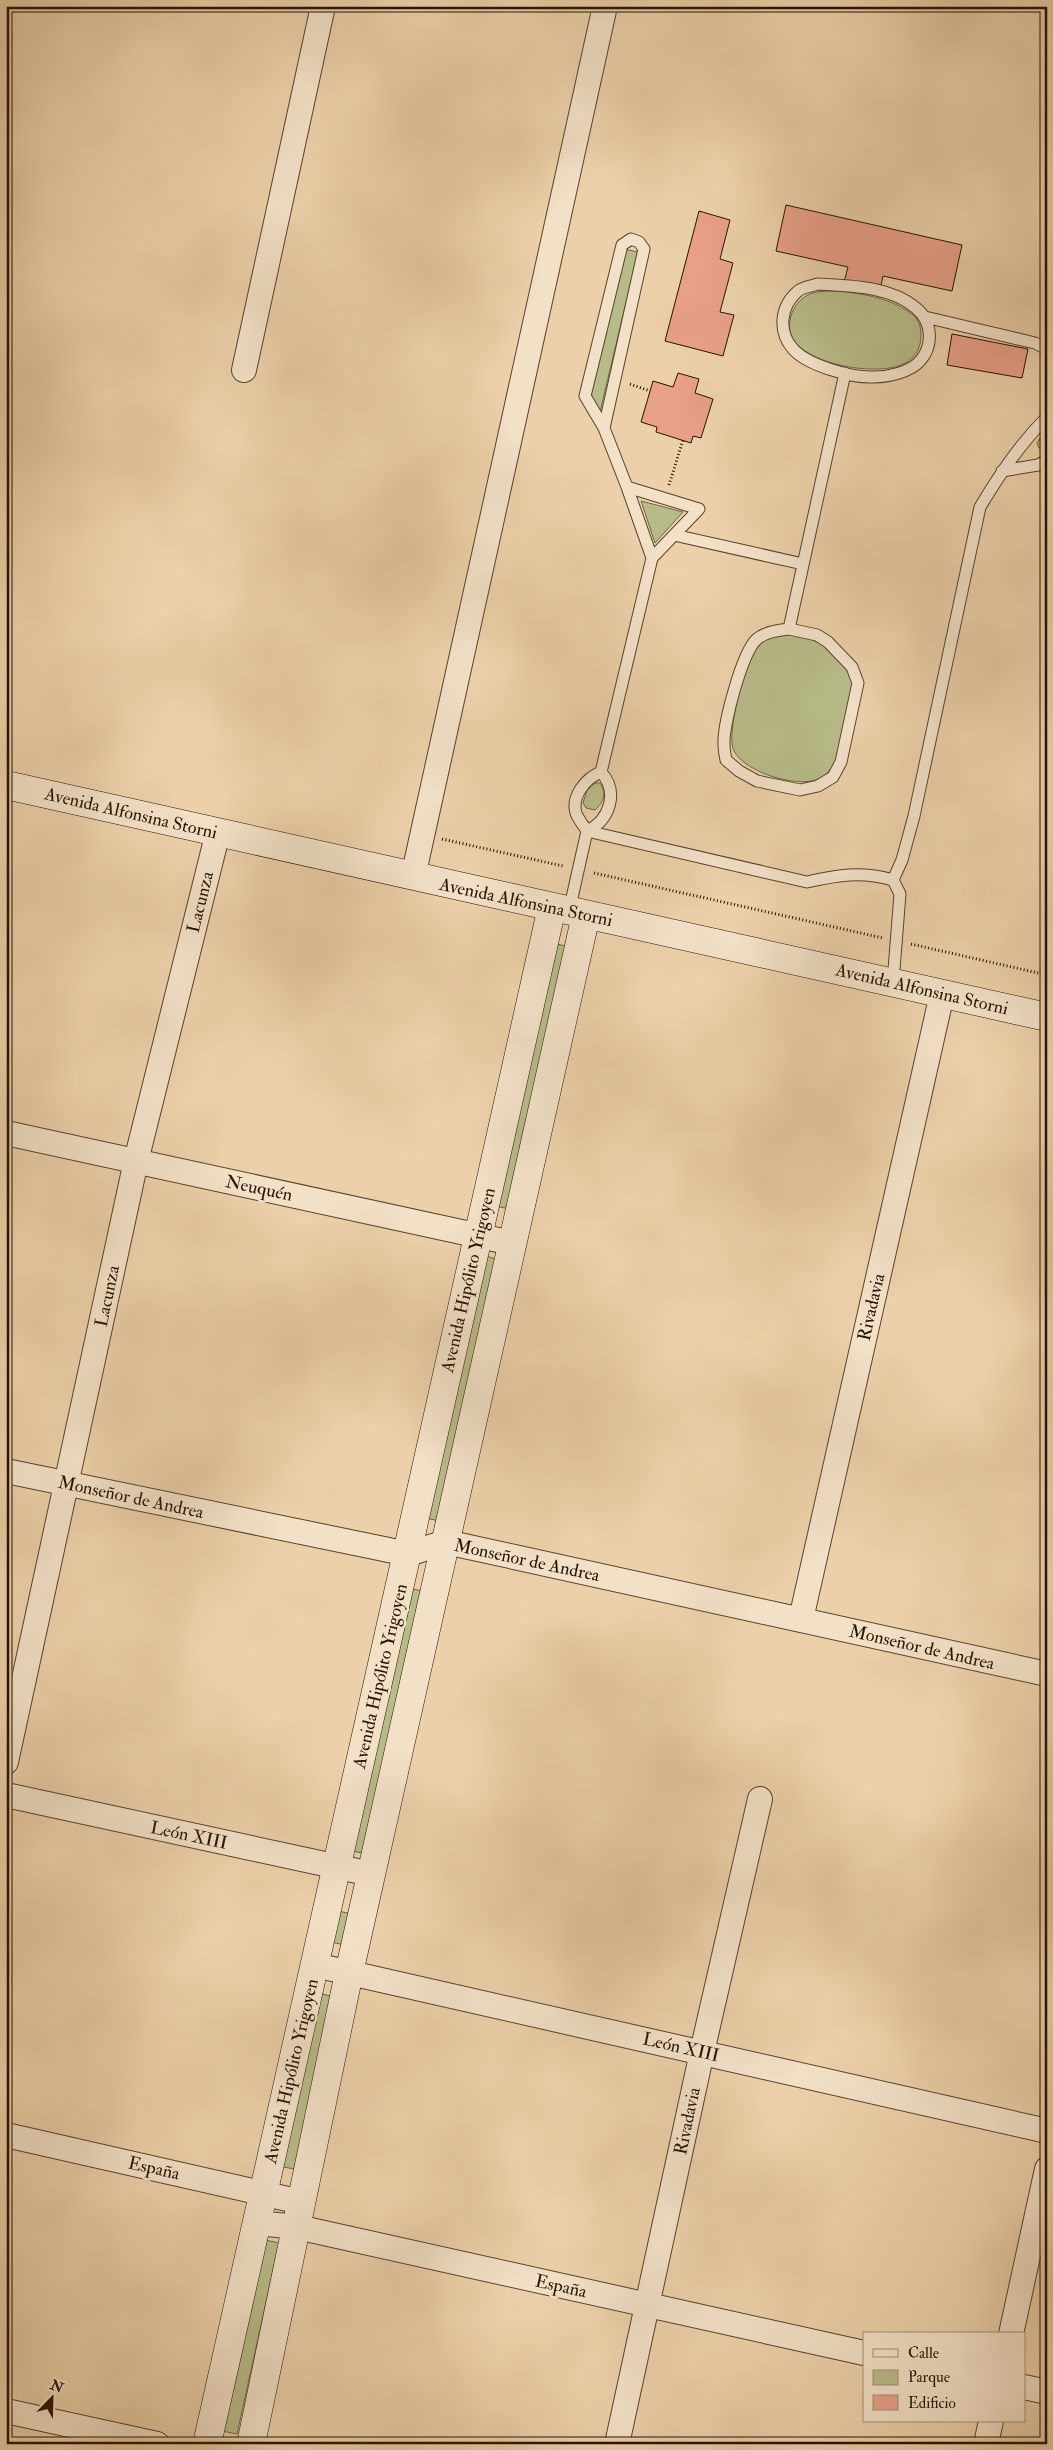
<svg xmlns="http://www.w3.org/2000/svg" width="1053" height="2450" font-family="'IM FELL Double Pica',serif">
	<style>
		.green { fill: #b7bb88; stroke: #6f6646 }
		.building { fill: #e8a089; stroke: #271203 }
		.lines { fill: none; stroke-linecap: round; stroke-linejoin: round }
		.lane-casing { stroke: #58422c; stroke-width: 13 }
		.street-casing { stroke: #58422c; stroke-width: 26 }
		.secondary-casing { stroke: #271203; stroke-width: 29 }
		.path { stroke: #271203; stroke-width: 3; stroke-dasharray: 1 2.5; stroke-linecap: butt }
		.lane { stroke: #f2e0c7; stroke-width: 11 }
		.street { stroke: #f2e0c7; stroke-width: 24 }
		.secondary { stroke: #f2e0c7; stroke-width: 28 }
		.labels { text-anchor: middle; stroke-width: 5; stroke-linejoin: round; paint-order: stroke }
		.street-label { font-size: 18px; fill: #271203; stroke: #f2e0c7 }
	</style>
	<rect width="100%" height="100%" fill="#ebd0a9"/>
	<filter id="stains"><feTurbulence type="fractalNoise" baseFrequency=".004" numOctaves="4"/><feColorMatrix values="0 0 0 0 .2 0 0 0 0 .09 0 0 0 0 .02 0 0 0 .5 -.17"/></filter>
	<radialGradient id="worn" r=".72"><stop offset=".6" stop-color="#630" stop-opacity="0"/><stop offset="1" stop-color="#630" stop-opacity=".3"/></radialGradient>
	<path class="green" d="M624 249 638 252 600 412 590 396Z
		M838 291C864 294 892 298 913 315 919 320 921 327 921 335 921 359 902 368 880 369 855 370 822 364 801 348 780 333 790 301 812 293 819 291 830 291 838 291Z
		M1047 434V451H1046L1039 448 1037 443 1040 438Z
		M641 501 683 512 655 543Z
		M793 634C816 640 832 646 845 667 848 672 853 679 853 685 853 700 843 732 839 748 837 761 829 776 816 780 794 787 745 772 734 751 725 735 746 656 760 643 769 635 782 635 793 634Z
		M595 783H600C607 793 604 802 595 810L586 808 583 803 587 790Z
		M551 943 566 946 510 1209 495 1206Z
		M482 1255 496 1259 440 1521 425 1518Z
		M408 1588 423 1591 367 1854 352 1851Z
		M338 1911 352 1914 345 1945 331 1942Z
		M319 1993 334 1997 294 2169 279 2166Z
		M265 2240 279 2243 237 2434 222 2431Z"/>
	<path class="building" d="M786 205 962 245 952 291 883 276 880 290 844 282 848 267 776 251Z
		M699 211 730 220 720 259 733 263 720 312 734 315 723 356 665 341Z
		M952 334 1028 349 1022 378 947 365Z
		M678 373 699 379 695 393 713 399 701 438 693 436 691 443 656 432 657 427 641 422 653 381 673 387Z"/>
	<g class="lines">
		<defs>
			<path id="lane" d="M818 284C850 286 890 286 916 308 932 321 934 345 920 361 910 372 889 377 874 377 853 378 808 366 793 349 778 332 780 307 797 292 801 287 812 286 818 284Z
				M925 317 1035 343 1047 349
				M604 428 644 249 639 242 631 239 622 245 585 396 604 428 627 487
				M1002 471 1038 465 1047 460
				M674 535 803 564
				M789 629 817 635 828 642 852 667 858 683 841 762 833 777 818 786 800 790 757 781 739 771 726 760C725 755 724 749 724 744 723 725 742 652 757 639 765 632 778 630 789 629Z
				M789 629 845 373
				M601 772 652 558 699 509 627 487 652 558
				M587 831 807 882C838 875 861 871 893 880L900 894 893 982
				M893 880 902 860 914 816 980 507C1000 474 1020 444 1047 417
				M569 911 587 831C584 826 578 819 576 813 571 796 586 778 601 772 619 792 610 820 587 831"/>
			<path id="street" d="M244 370 323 6
				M413 877 605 6
				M6 1133 512 1243
				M6 1471 408 1554 446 1542 1047 1674
				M801 1619 942 994
				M6 1762 136 1161 218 832
				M6 1795 371 1874
				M315 1965 1047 2131
				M6 2135 301 2202
				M257 2223 297 2227 864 2353
				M1011 2334 1047 2169
				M1024 2387 1047 2392
				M6 2411 157 2444
				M617 2444 702 2052 760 1799
				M986 2444 991 2421"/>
			<path id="secondary" d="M6 785 1047 1017
				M207 2444 552 907
				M251 2444 349 1973 586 915"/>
		</defs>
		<use href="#lane" class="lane-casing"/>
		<use href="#street" class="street-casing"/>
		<use href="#secondary" class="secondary-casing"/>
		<path class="path" d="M630 384 650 391
			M669 485 683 440
			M442 839 563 866
			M594 873 883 938
			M911 944 1047 975"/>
		<use href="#lane" class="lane"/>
		<use href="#street" class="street"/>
		<use href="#secondary" class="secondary"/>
	</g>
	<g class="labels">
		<g class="street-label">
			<text transform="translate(131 813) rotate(13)" y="6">Avenida Alfonsina Storni</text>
			<text transform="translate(200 902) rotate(-76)" y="6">Lacunza</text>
			<text transform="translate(526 902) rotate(12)" y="6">Avenida Alfonsina Storni</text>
			<text transform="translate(922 989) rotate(13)" y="6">Avenida Alfonsina Storni</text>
			<text transform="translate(259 1188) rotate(12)" y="6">Neuquén</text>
			<text transform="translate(468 1280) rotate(-77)" y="6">Avenida Hipólito Yrigoyen</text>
			<text transform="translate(107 1296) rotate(-78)" y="6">Lacunza</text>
			<text transform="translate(871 1307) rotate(-77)" y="6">Rivadavia</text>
			<text transform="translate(131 1497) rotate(12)" y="6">Monseñor de Andrea</text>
			<text transform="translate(527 1560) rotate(12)" y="6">Monseñor de Andrea</text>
			<text transform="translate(922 1647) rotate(13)" y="6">Monseñor de Andrea</text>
			<text transform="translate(380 1676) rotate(-77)" y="6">Avenida Hipólito Yrigoyen</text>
			<text transform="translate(189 1835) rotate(12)" y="6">León XIII</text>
			<text transform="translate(681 2047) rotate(13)" y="6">León XIII</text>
			<text transform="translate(291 2071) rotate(-77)" y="6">Avenida Hipólito Yrigoyen</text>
			<text transform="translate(687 2121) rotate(-78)" y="6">Rivadavia</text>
			<text transform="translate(154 2168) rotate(13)" y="6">España</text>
			<text transform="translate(561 2286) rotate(13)" y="6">España</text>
		</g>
	</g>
	<rect width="1053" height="2450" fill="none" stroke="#ebd0a9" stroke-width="25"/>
	<rect x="8" y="8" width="1038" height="2435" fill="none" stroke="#271203" stroke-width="2.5"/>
	<rect x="12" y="12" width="1028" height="2425" fill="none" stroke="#271203"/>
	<rect x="863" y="2332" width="162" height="90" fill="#f2e0c7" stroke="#a18e79"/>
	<rect x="873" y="2349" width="25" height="8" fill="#f2e0c7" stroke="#a18e79"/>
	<text x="908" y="2358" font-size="15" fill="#271203">Calle</text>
	<rect x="873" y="2370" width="25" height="15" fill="#b7bb88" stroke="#a18e79"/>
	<text x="908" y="2382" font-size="15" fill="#271203">Parque</text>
	<rect x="873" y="2395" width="25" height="15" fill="#e8a089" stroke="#a18e79"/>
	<text x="908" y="2408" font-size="15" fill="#271203">Edificio</text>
	<g transform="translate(52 2398) rotate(23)" stroke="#f2e0c7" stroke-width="4" paint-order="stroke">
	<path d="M0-4L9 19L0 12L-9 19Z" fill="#271203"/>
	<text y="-8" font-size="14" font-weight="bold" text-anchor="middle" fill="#271203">N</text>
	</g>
	<rect width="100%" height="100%" filter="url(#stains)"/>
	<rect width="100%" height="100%" fill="url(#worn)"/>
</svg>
